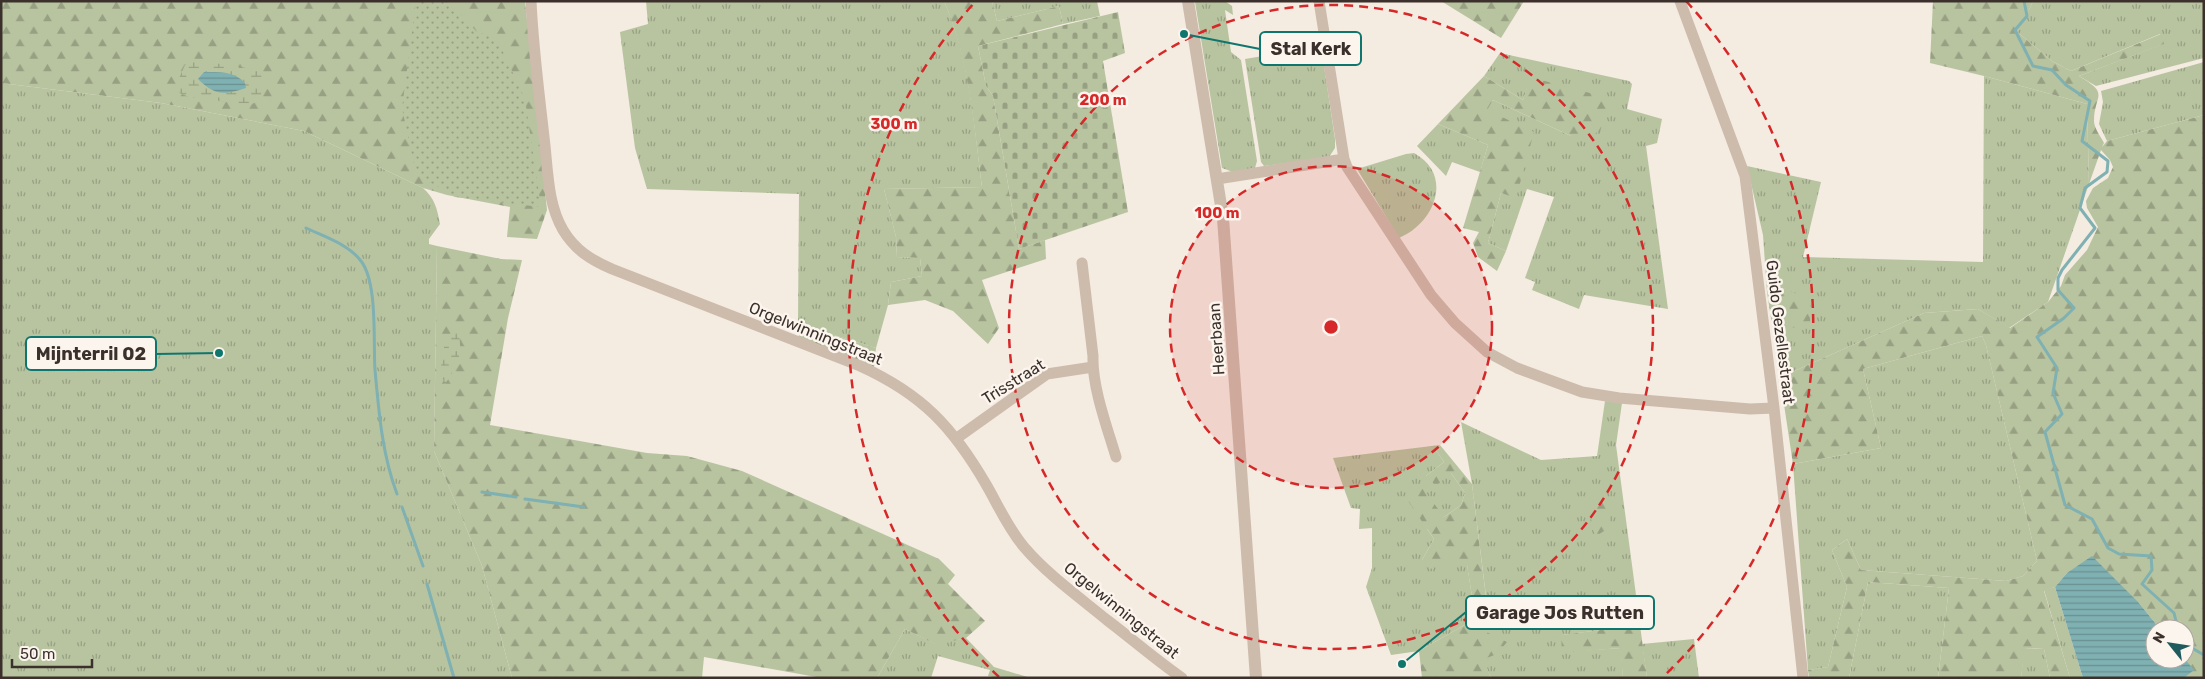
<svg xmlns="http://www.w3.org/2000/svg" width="2205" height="679" font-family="Rubik,sans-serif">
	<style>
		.grass { fill: url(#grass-tufts) }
		.forest { fill: url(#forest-firs) }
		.wetland { fill: url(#wetland-marsh) }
		.cemetery { fill: url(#cemetery-stones) }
		.park { fill: url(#park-dots) }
		.water { fill: url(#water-rules) }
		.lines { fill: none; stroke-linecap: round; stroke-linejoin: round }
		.stream { stroke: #7fb0b2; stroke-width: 3 }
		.minor { stroke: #cdbbac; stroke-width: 11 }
		.tertiary { stroke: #cdbbac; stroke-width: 12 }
		.ring { fill: none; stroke: #d62828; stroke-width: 2.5; stroke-dasharray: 9 6 }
		.labels { text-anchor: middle; stroke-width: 5; stroke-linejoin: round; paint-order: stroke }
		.street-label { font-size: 16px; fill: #3b302b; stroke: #fbf5ee }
		.centre { fill: #d62828; stroke: #fbf5ee; stroke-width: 2.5 }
		.ring-label { font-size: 15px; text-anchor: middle; font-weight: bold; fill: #d62828; stroke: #fbf5ee; stroke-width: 5; stroke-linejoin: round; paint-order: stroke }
		.leader { fill: none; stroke: #0f766e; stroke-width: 2 }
		.callout-dot { fill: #0f766e; stroke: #fbf5ee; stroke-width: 2 }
		.callout { fill: #fbf5ee; stroke: #0f766e; stroke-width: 2 }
		.callout-label { font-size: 18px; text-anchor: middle; font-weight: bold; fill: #3b302b }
	</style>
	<defs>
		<pattern id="grass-tufts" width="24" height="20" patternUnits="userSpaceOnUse" patternTransform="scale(1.25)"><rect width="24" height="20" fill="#b8c4a0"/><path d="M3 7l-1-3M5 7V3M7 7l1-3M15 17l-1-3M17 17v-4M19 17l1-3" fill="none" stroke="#97a083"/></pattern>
		<pattern id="forest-firs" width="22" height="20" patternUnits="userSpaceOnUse" patternTransform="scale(1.25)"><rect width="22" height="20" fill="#b8c4a0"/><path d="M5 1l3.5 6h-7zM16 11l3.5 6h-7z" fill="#97a083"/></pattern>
		<pattern id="wetland-marsh" width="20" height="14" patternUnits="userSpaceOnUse" patternTransform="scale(1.25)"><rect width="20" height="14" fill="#b8c4a0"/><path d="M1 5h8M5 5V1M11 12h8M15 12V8" fill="none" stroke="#97a083"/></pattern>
		<pattern id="cemetery-stones" width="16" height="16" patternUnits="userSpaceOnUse" patternTransform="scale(1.25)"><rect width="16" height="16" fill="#b8c4a0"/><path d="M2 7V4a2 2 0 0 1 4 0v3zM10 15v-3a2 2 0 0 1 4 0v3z" fill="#97a083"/></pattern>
		<pattern id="park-dots" width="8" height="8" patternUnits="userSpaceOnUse" patternTransform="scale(1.25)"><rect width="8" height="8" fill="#b8c4a0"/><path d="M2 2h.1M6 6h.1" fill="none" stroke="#97a083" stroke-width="1.8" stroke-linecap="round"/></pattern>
		<pattern id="water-rules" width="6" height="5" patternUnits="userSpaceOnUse" patternTransform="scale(1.25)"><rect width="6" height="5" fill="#7fb0b2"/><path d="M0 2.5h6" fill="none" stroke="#699091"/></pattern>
	</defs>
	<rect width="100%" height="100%" fill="#f4ebe1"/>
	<path class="grass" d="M646 1H944C970 59 974 125 982 187L884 189 896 237 897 257 920 258 922 276 891 282 888 305 876 348 798 324 799 194 647 189 635 148 620 32 648 24Z
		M992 1H1097L1100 16 1063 24 1059 6 997 21Z
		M1225 1 1232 6 1233 15 1225 10 1231 52 1241 60 1257 161 1255 168 1233 172 1222 168 1195 2Z
		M2033 1H2204V58L2096 86 2079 76 2163 44 2160 34 2071 71 2052 61 2015 30C2023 17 2027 16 2033 1Z
		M1321 46 1335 139V148L1329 157 1264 166 1261 162 1245 59Z
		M1500 53 1629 81 1632 84 1627 109 1662 119 1657 143 1646 146 1668 309 1584 295 1579 309 1532 290 1535 282 1525 278 1554 197 1527 189 1506 251 1488 243 1501 193 1516 197 1486 110 1493 100 1571 136 1531 77 1523 100 1484 76Z
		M2204 62V115L2107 141 2099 124 2103 102 2101 91Z
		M1984 76 2087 104 2089 184 2048 302 2009 328 1978 309 1924 313 1790 373 1780 327 1785 288 1767 292 1763 235 1747 166 1821 182 1803 257 1983 262Z
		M1 83 161 103 304 131 423 188C435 199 437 208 440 224L429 239V244L437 246 434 451 482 566 512 678H1Z
		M1438 124 1488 145 1480 172 1452 162 1446 176 1417 146Z
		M1414 153C1454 175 1435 223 1399 238L1357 169 1406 154Z
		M1982 336 1986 345 2037 561 2023 576 2006 581 1861 570 1847 539 1832 550 1847 587 1828 667 1808 670 1793 464 1881 448 1863 369Z
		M1605 401 1622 403 1616 445 1640 625 1562 635V652L1621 648 1623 678H1493L1490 676 1468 623 1419 651 1391 655 1366 587 1372 568V528L1359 529 1360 509 1351 508 1333 458 1440 445 1435 449 1444 462 1426 476 1451 473 1465 493 1461 505 1427 529 1434 539 1422 560 1467 564 1475 616 1488 612 1472 484 1461 422 1541 460 1597 456Z
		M1868 582 1949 588 1938 678H1849Z
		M2055 587 2083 678H2070L2044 590Z
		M905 629 936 644 966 638 994 667 1031 678H998L988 676 990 670 938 656 931 678H877Z
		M1694 639 1699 678H1647L1642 644Z
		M2024 648 2044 649 2050 678H2021Z"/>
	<path class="forest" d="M1 1H525L547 210 537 239 507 237 510 207 447 195 423 188 304 131 161 103 1 83Z
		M944 1H992L997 21 1059 6 1063 24 978 46 986 86 993 96 1019 249 1045 240 1046 259 982 280 999 328 988 344 953 311 925 300 888 305 891 282 922 276 920 258 897 257 896 237 884 189 982 187C974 125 969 59 944 1Z
		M1441 1H1524L1501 38Z
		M1933 1H2033C2027 16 2023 18 2015 30L2052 61 2071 71 2161 34 2164 44 2079 76C2111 95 2094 94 2094 121 2094 128 2101 137 2104 143L2102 147 2107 141 2204 115V678H2184L2193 670 2185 659V629H2160L2139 603 2067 573 2055 587 2044 591 2070 678H2050L2044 649 2025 648 2021 678H1938L1949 588 1868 582 1849 678H1809L1808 670 1828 667 1847 587 1832 550 1847 539 1861 570 2006 581 2023 576 2037 561 1986 345 1982 336 1863 369 1881 448 1793 464 1767 292 1785 288 1810 301V327L1780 328 1790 373 1924 313 1978 309 2010 328 2048 302 2061 286 2065 275 2087 250 2098 227 2087 208 2086 201 2093 188 2108 178 2113 167 2110 160 2101 150 2089 184 2087 104 1984 76 1930 63Z
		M1484 76 1523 100 1530 77 1601 96 1608 108 1600 131 1587 137 1571 136 1493 100 1487 110 1534 132 1516 198 1501 193 1488 243 1506 251 1497 271 1478 257 1473 243 1479 232 1463 228 1488 145 1438 124Z
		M437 246 501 259 522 260 508 318 490 425 647 453 687 456 742 471 939 559 955 575 948 584 985 621 966 638 937 645 905 629 877 678H822L704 657 702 678H512L482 566 434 451Z
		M798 324 876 348 874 367 799 337Z
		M1440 445 1472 484 1488 613 1475 616 1467 565 1439 563 1431 569 1422 560 1434 539 1408 501 1421 486 1444 517 1461 505 1465 493 1451 473 1436 486 1426 476 1444 462 1435 449Z
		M1602 494C1612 504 1611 515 1609 528L1596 536C1589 524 1588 509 1593 497Z
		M1468 623 1507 642 1497 654 1484 659 1490 676 1492 678H1422L1419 651Z
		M1640 625 1647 678H1623L1620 648 1562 653 1561 635Z"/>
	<path class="wetland" d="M195 60 259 70 265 75 260 100 250 105 189 97 177 92 175 87 185 65Z
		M457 328C464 351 459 364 445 384 437 368 442 339 457 328Z"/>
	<path class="cemetery" d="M1118 12 1125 53 1103 61 1128 212 1019 249 993 96 986 86 978 46Z"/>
	<path class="park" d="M416 1H441L451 4 476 31 497 39 525 99 541 207 455 197 416 174 402 108Z"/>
	<path class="water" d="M204 72C220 72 234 71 245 83L246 88C224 95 215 96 198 79Z
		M2092 556 2139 603 2160 629H2155V659H2185L2194 670 2184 678H2083L2055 587 2067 573Z"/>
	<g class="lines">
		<path class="stream" d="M2024 1 2027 16 2015 30 2033 66 2052 70 2066 85 2090 101 2082 141 2108 161 2107 172 2085 188 2080 208 2095 228 2062 270 2058 278V290L2074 308 2064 318 2037 337 2057 368 2053 393 2062 414 2045 432 2065 505 2092 519 2108 548 2119 554 2151 556 2152 570 2142 584 2174 613 2178 629
			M306 228C325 237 348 244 361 261 378 283 373 342 375 370 379 413 382 454 397 494
			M482 492 516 497
			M525 499 584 507
			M402 507 423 566
			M427 584 454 678
			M2185 644 2204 655"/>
		<path class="minor" d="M531 1C533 47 539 92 544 137 548 168 547 203 563 230 575 250 591 260 612 269L860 366C922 394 953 427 987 486 999 507 1008 528 1024 547 1048 575 1079 597 1107 620 1132 639 1156 660 1182 678
			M1319 1 1344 159 1347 167 1431 295 1455 323 1487 352 1517 368 1582 392 1619 398 1750 409 1774 408
			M1680 1 1745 176 1774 408 1803 678
			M1217 179 1344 159
			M1082 263 1093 356C1092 387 1107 427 1116 457
			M957 438 1047 374 1093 367"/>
		<path class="tertiary" d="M1188 1 1223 218 1256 678"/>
	</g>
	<circle cx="1331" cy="327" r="161" fill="#d62828" fill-opacity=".12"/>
	<g class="ring">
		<circle cx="1331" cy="327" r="161"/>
		<circle cx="1331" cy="327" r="322"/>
		<path d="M999 677A482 482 0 0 1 976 1M1686 1A482 482 0 0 1 1663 677"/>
	</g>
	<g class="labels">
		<g class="street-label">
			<text transform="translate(1781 332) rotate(83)" y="6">Guido Gezellestraat</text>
			<text transform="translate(816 333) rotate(22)" y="6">Orgelwinningstraat</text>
			<text transform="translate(1216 339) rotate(-94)" y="6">Heerbaan</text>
			<text transform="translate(1013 381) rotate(-32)" y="6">Trisstraat</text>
			<text transform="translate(1122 610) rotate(39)" y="6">Orgelwinningstraat</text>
		</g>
	</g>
	<circle cx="1331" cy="327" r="8" class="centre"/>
	<g class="ring-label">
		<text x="1103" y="105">200 m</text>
		<text x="894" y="129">300 m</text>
		<text x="1217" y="218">100 m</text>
	</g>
	<path class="leader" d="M1184 34L1260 49M219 353L156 354M1402 664L1466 612"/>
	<g class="callout-dot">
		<circle cx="1184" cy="34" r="5"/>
		<circle cx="219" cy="353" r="5"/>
		<circle cx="1402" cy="664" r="5"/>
	</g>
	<g class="callout">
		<rect x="1260" y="32" width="101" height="33" rx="5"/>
		<rect x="26" y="337" width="130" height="33" rx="5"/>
		<rect x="1466" y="596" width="188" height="33" rx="5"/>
	</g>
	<g class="callout-label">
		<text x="1311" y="55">Stal Kerk</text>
		<text x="91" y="360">Mijnterril 02</text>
		<text x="1560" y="619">Garage Jos Rutten</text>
	</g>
	<rect width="2205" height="679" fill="none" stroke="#3b302b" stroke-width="5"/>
	<g transform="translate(2170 644) rotate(300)"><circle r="24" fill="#fbf5ee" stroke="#aea6a0"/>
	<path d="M0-4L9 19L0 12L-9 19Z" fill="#1f5a5e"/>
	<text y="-8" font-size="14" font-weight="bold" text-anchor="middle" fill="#3b302b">N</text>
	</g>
	<path d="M12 659v8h80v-8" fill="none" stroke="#3b302b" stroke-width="2.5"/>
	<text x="20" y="659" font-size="15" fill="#3b302b" stroke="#fbf5ee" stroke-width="4" paint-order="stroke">50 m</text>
</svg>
